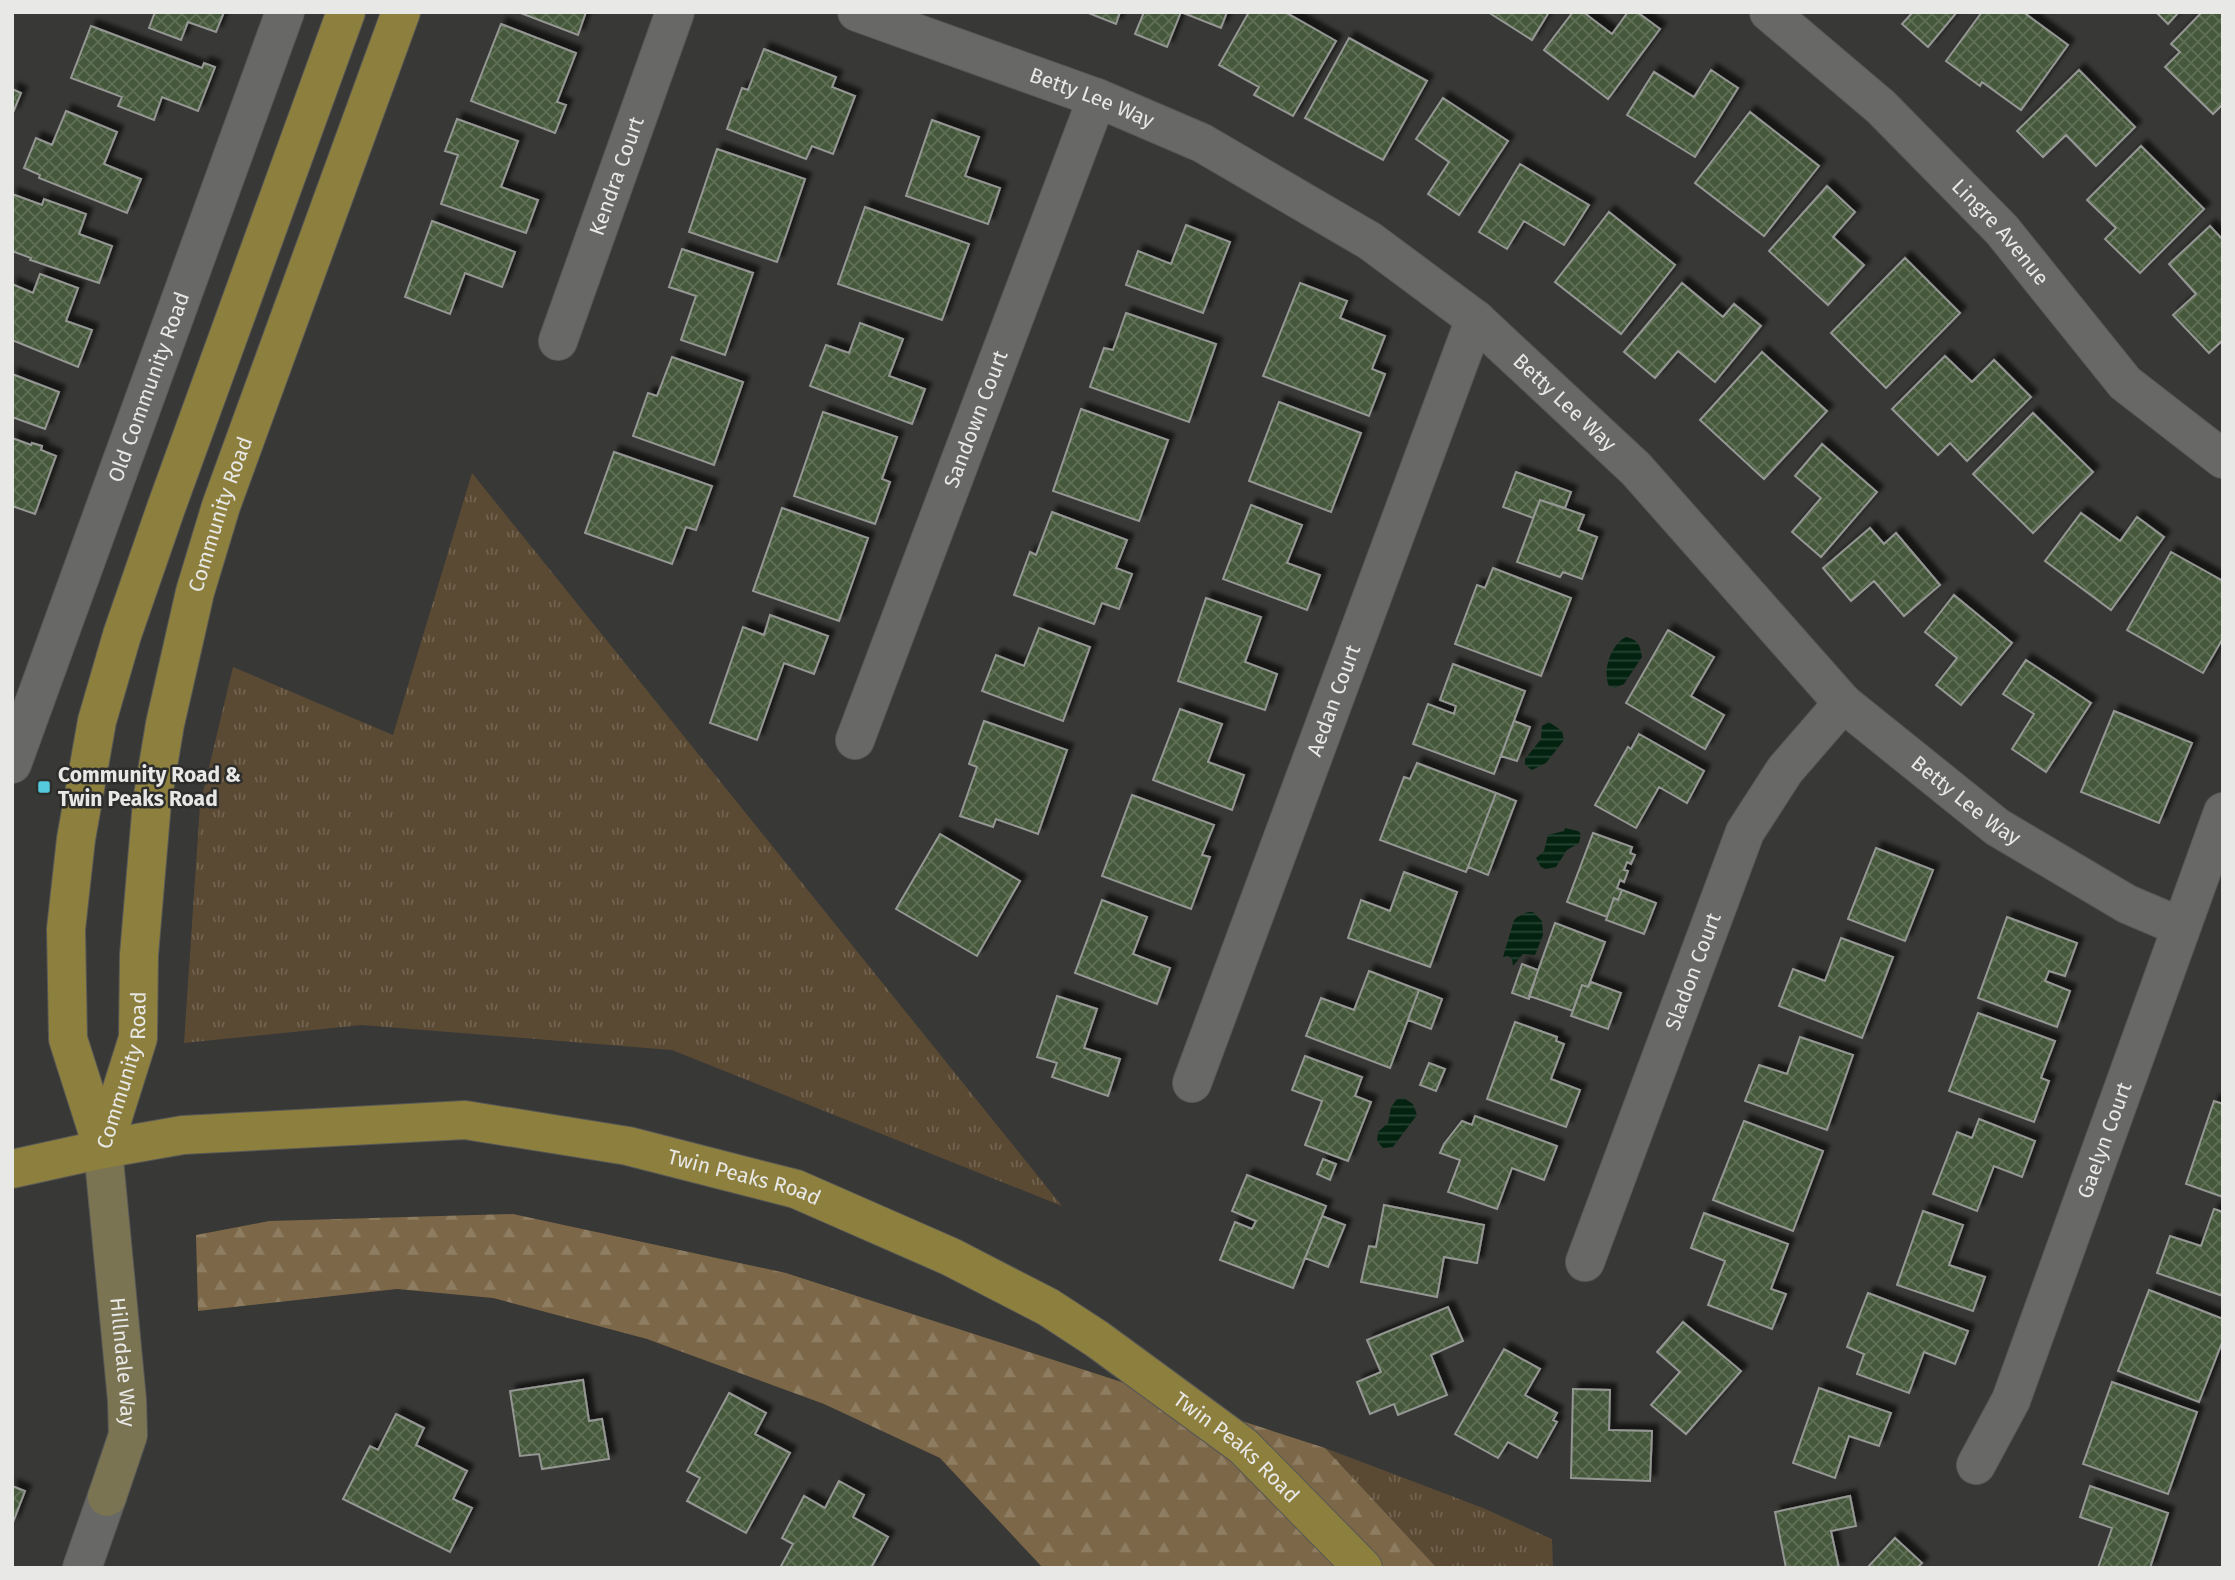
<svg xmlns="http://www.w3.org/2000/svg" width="2235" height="1580" font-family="'Fira Sans',sans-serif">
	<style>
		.grass { fill: url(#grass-tufts) }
		.forest { fill: url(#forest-firs) }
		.water { fill: url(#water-rules) }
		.building { fill: url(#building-cross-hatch); stroke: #959794; stroke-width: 2; filter: url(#shadow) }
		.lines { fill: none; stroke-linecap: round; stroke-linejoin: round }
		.street-casing { stroke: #575756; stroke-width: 40 }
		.secondary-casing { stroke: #575756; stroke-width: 40 }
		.primary-casing { stroke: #575756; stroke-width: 40 }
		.street { stroke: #686966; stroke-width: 38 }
		.secondary { stroke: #7b7452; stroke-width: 38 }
		.primary { stroke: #8d7f3e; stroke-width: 38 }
		.poi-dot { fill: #55cadf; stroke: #2d2e2c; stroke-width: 2.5 }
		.labels { text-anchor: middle; stroke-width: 5; stroke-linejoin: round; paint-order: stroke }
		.street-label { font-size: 21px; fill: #e8e8e7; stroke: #2d2e2c }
		.poi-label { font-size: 21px; font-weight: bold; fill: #e8e8e7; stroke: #2d2e2c; text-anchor: start }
	</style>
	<defs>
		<pattern id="grass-tufts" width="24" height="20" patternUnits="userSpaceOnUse" patternTransform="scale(1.75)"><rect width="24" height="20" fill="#5a4a34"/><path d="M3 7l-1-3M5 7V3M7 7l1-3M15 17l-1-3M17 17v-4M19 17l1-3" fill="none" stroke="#726451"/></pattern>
		<pattern id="forest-firs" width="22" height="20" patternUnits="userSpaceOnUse" patternTransform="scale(1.75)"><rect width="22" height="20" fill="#7c6748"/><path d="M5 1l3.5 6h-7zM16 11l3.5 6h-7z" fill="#8f7d62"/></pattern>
		<pattern id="water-rules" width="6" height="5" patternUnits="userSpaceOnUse" patternTransform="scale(1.75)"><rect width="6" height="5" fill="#032310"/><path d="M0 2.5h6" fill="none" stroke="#284333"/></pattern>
		<pattern id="building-cross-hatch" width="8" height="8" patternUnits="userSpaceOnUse" patternTransform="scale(1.75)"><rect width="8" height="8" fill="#45583a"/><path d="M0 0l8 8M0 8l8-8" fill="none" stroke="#607056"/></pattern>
		<filter id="shadow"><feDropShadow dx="6" dy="-6" stdDeviation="2" flood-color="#0009"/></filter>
	</defs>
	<rect width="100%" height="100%" fill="#383836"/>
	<path class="grass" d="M472 473 1062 1206 672 1050 362 1025 184 1043 200 805 233 667 393 735Z
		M1325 1448 1483 1508 1552 1539 1553 1568H1437Z"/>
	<path class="forest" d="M513 1214 786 1273 1325 1448 1437 1568H1043L940 1458 824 1404 647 1339 493 1298 397 1289 198 1311 196 1235 269 1221Z"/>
	<path class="water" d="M1626 637C1638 640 1640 644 1642 657L1624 684 1615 688 1609 686C1602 671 1611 644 1626 637Z
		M1549 722 1562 731 1564 740 1546 763 1532 770 1525 765V759L1541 739 1542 726Z
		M1565 828 1578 831 1581 834 1579 843 1567 850 1556 867 1546 869 1541 867 1536 858 1544 851 1548 835 1564 831Z
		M1528 912H1533L1542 921 1543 935 1535 955 1523 954 1513 966 1512 959 1508 956 1503 957 1514 920 1517 917Z
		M1404 1098 1413 1104 1417 1115 1393 1147 1383 1148 1377 1141 1378 1132 1388 1123 1391 1107 1397 1099Z"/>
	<path class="building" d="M155 12H224L216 32 188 22 181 40 149 28Z
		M518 12H586L578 35Z
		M1086 12H1120L1116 24Z
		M1144 12H1227L1221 28 1181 12 1167 47 1135 34Z
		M1249 12H1285L1336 41 1293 116 1254 95 1259 87 1219 65Z
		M1488 12H1549L1532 40Z
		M1573 12H1583L1612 34 1628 12H1637L1660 29 1608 99 1544 50Z
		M1913 12H1957L1928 47 1902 24Z
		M1982 12H2023L2068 45 2021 110 1982 82 1980 86 1946 61Z
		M2156 12H2179L2168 24Z
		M2202 12H2223V104L2213 114 2165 67 2180 52 2171 44Z
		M501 24 576 53 557 102 566 105 555 133 471 101Z
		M91 26 202 68 204 63 215 67 198 111 162 97 154 120 118 106 122 97 71 78Z
		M1349 38 1427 81 1383 160 1305 118Z
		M764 49 836 77 832 87 855 96 833 154 812 146 806 159 727 129 742 88 748 90Z
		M1711 70 1738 88 1695 157 1627 115 1654 72 1694 97Z
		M2079 70 2135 127 2096 166 2066 135 2043 157 2017 131Z
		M12 89 21 93 12 115Z
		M1443 98 1508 141 1459 215 1428 194 1449 162 1416 139Z
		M66 111 117 132 104 164 141 179 127 213 39 178 40 175 24 168 36 138 52 145Z
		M1750 112 1819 166 1764 236 1695 183Z
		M457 119 518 141 501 187 538 200 526 233 441 204 458 155 445 151Z
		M932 120 979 137 965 176 1000 188 988 224 906 196Z
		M2141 146 2204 209 2140 273 2105 239 2116 228 2087 200Z
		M717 149 805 179 777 262 689 232Z
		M1520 164 1589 205 1564 245 1524 221 1507 249 1479 232Z
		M1827 186 1855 212 1833 237 1864 265 1828 305 1769 251Z
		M12 194 42 205 44 199 86 214 79 234 112 246 99 283 30 260 31 258 12 251Z
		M865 207 969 244 942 320 838 284Z
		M1609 212 1675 265 1621 334 1555 282Z
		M432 221 515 252 502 287 465 273 450 314 405 297Z
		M1186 225 1230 242 1203 313 1126 285 1138 251 1171 264Z
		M2210 226 2223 240V340L2209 353 2173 315 2196 294 2169 264Z
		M682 249 753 273 725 355 681 340 696 296 669 287Z
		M1905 258 1960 313 1886 388 1831 333Z
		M40 274 78 288 66 321 92 330 78 367 12 340V284L33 293Z
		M1300 283 1347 301 1340 318 1385 336 1372 369 1385 374 1369 416 1263 376Z
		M1682 283 1723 317 1734 304 1761 326 1715 382 1678 351 1655 378 1624 352Z
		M1126 313 1216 344 1189 422 1090 387 1104 348 1113 350Z
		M860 323 903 339 889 376 925 389 912 424 810 386 826 345 849 353Z
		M1762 352 1827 411 1764 479 1700 420Z
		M1945 356 1972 382 1994 360 2031 397 1967 461 1950 443 1938 455 1892 409Z
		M672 357 743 382 714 465 633 436 648 393 657 396Z
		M12 374 59 392 45 429 12 417Z
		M1279 402 1361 433 1331 512 1249 481Z
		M1081 409 1168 440 1139 521 1053 491Z
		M823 412 897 437 882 479 890 482 875 524 794 496Z
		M2033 413 2093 472 2033 533 1973 474Z
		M12 438 31 445 32 443 42 446 41 450 56 456 35 514 12 506Z
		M1822 444 1877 492 1821 557 1792 532 1821 498 1795 476Z
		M614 452 712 486 696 530 686 527 672 564 585 533Z
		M1516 472 1571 492 1565 508 1540 500 1533 518 1503 507Z
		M1540 500 1584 515 1578 530 1597 537 1582 579 1563 572 1560 577 1517 562Z
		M1251 505 1302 525 1287 563 1320 575 1307 610 1223 579Z
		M782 508 868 538 839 621 753 591Z
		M1052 512 1127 540 1116 568 1132 574 1119 609 1102 603 1094 624 1014 595 1030 552 1036 555Z
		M2081 513 2120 541 2137 517 2164 537 2111 610 2045 561Z
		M1870 528 1884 544 1896 533 1940 585 1904 616 1874 581 1851 601 1823 568Z
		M2171 552 2223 581V638L2203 673 2127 630Z
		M1493 568 1571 598 1541 676 1455 644 1477 585 1485 588Z
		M1954 595 2012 643 1961 705 1936 685 1957 658 1925 632Z
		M1206 598 1261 617 1245 662 1277 674 1265 710 1178 681Z
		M770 615 828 636 814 674 784 663 757 740 710 723 743 627 764 635Z
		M1039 628 1090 647 1063 721 982 691 996 655 1024 666Z
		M1668 630 1714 657 1691 696 1724 715 1705 749 1626 703Z
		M2026 660 2091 703 2046 772 2012 749 2034 714 2003 694Z
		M1453 664 1525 691 1494 774 1413 744 1428 704 1454 714 1456 706 1440 700Z
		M1180 709 1222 724 1208 762 1244 775 1232 810 1153 780Z
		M2114 711 2192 743 2159 823 2081 792Z
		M984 721 1067 750 1038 834 996 819 993 827 960 816 977 767 969 764Z
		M1514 721 1530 727 1517 761 1501 756Z
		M1639 734 1704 771 1687 803 1659 787 1636 828 1595 805 1628 747 1631 749Z
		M1417 763 1496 793 1466 872 1380 840 1404 777 1410 779Z
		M1496 793 1516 801 1488 875 1468 867Z
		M1132 795 1214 825 1202 855 1210 857 1191 909 1102 876Z
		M1593 833 1632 847 1630 853 1635 855 1631 864 1627 862 1624 870 1628 871 1624 882 1620 880 1617 888 1622 890 1618 900 1614 898 1607 917 1567 902Z
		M940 834 1020 881 977 956 896 909Z
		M1876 848 1933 870 1905 941 1848 919Z
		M1404 872 1457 892 1430 967 1348 938 1361 900 1390 911Z
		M1622 890 1656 903 1644 934 1606 920 1614 898 1618 900Z
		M1102 900 1147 917 1133 954 1170 968 1157 1004 1075 973Z
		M2007 917 2077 943 2065 976 2049 971 2045 981 2070 991 2057 1027 1978 998Z
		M1555 923 1605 942 1588 987 1582 985 1573 1011 1529 996Z
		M1841 938 1893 957 1862 1038 1779 1006 1793 969 1825 981Z
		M1522 964 1538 970 1529 999 1512 993Z
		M1369 971 1419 990 1390 1068 1306 1036 1321 998 1354 1010Z
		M1591 982 1621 993 1608 1029 1571 1016 1582 985 1588 987Z
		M1419 990 1442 999 1431 1029 1408 1020Z
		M1057 996 1097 1009 1084 1048 1120 1059 1108 1096 1052 1077 1057 1063 1037 1057Z
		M1978 1013 2055 1041 2041 1078 2049 1081 2034 1122 1949 1091Z
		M1515 1022 1557 1037 1556 1041 1564 1044 1551 1079 1580 1090 1566 1127 1487 1099Z
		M1800 1037 1853 1055 1827 1130 1745 1101 1759 1065 1787 1074Z
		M1305 1056 1362 1077 1355 1096 1371 1102 1348 1161 1305 1145 1322 1101 1292 1090Z
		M1429 1063 1445 1069 1436 1091 1420 1085Z
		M2214 1101 2223 1104V1197L2186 1184Z
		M1475 1116 1557 1146 1544 1180 1512 1168 1497 1209 1448 1192 1460 1160 1440 1153 1444 1144 1462 1121 1472 1125Z
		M1979 1119 2035 1141 2022 1177 1994 1166 1977 1211 1933 1194 1957 1132 1972 1138Z
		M1744 1121 1823 1151 1793 1231 1713 1200Z
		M1323 1159 1336 1164 1330 1180 1317 1174Z
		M1247 1175 1326 1206 1293 1288 1220 1260 1235 1222 1252 1229 1256 1221 1232 1211Z
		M1384 1205 1484 1225 1477 1263 1444 1257 1437 1297 1361 1282 1369 1246 1376 1247Z
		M2214 1209 2223 1212V1296L2157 1273 2170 1236 2201 1246Z
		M1923 1211 1963 1225 1949 1265 1985 1277 1973 1311 1897 1285Z
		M1704 1213 1788 1244 1771 1289 1786 1294 1772 1329 1708 1305 1725 1261 1691 1248Z
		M1322 1216 1345 1225 1328 1267 1305 1258Z
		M2149 1290 2223 1319V1340L2199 1402 2118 1371Z
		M1868 1293 1968 1331 1955 1364 1924 1352 1909 1393 1857 1374 1864 1354 1847 1347Z
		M1448 1307 1463 1341 1431 1355 1447 1395 1398 1415 1394 1404 1370 1414 1357 1382 1381 1372 1367 1340Z
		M1683 1322 1741 1371 1686 1434 1651 1405 1680 1372 1657 1352Z
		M1504 1349 1540 1369 1525 1395 1557 1413 1553 1420 1557 1422 1537 1458 1508 1442 1498 1458 1455 1434Z
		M583 1380 589 1421 602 1419 609 1459 542 1469 539 1454 520 1456 510 1391Z
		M2112 1382 2197 1412 2168 1494 2083 1464Z
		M1819 1388 1891 1413 1879 1446 1849 1436 1835 1478 1793 1463Z
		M1573 1389 1610 1390 1609 1430 1652 1431 1650 1481 1571 1478Z
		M729 1393 766 1413 755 1434 790 1453 746 1533 687 1501 700 1478 687 1471Z
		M396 1414 424 1428 416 1445 467 1471 453 1499 472 1508 450 1552 343 1499 370 1446 378 1450Z
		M839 1481 864 1495 853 1517 888 1537 871 1568H780L793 1544 782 1538 804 1496 825 1508Z
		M12 1486 25 1491 12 1525Z
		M2090 1486 2168 1513 2150 1568H2098L2112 1528 2080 1517Z
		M1850 1496 1856 1526 1831 1531 1839 1568H1786L1775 1512Z
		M1895 1538 1922 1563 1917 1568H1867Z"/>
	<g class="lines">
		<defs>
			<g id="street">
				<path id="s1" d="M857 12 1097 98 1202 143 1370 241 1475 319 1636 469 1843 703 1997 827 2127 904 2181 927"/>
				<path id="s2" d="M1769 12 1881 107 2002 230 2125 383 2223 459"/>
				<path id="s3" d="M558 341 675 12"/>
				<path id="s4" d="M855 740 1097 98"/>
				<path id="s5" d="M12 764 285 12"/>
				<path id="s6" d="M1192 1083 1475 319"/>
				<path id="s7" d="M1585 1262 1745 832 1785 770 1843 703"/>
				<path id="s8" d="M1976 1465 2011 1400 2223 812"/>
				<path d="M82 1568 107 1497"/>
			</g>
			<g id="secondary">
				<path id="s9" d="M103 1149 127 1400 128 1435 107 1497"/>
			</g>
			<g id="primary">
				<path d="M103 1149 68 1039 66 929 76 839 97 721 122 635 166 508 346 12"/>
				<path id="s10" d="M103 1149 138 1038 139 955 152 802 165 724 195 592 221 506 401 12"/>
				<path id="s11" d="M12 1169 103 1149 183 1135 465 1120 628 1146 796 1189 951 1257 1048 1307 1097 1339 1243 1446 1363 1568"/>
			</g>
		</defs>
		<use href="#street" class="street-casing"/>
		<use href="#secondary" class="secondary-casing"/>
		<use href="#primary" class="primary-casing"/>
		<use href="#street" class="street"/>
		<use href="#secondary" class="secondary"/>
		<use href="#primary" class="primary"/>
	</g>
	<rect class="poi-dot" x="37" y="780" width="14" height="14" rx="3.5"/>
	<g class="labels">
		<g class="street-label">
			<text dy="7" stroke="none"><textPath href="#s1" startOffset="250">Betty Lee Way</textPath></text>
			<text dy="7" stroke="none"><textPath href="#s3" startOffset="175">Kendra Court</textPath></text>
			<text dy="7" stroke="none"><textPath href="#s2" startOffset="320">Lingre Avenue</textPath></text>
			<text dy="7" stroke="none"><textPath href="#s5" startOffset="401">Old Community Road</textPath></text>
			<text dy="7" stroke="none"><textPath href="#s1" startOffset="817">Betty Lee Way</textPath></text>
			<text dy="7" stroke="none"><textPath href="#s4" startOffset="343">Sandown Court</textPath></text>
			<text dy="7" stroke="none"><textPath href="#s10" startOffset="649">Community Road</textPath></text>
			<text dy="7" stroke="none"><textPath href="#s6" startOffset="408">Aedan Court</textPath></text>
			<text dy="7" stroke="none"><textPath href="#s1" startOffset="1384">Betty Lee Way</textPath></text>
			<text dy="7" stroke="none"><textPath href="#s7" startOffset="310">Sladon Court</textPath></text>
			<text dy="7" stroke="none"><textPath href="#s10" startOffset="82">Community Road</textPath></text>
			<text dy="7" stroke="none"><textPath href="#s8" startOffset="350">Gaelyn Court</textPath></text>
			<text dy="7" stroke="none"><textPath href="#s11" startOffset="742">Twin Peaks Road</textPath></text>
			<text dy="7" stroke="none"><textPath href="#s9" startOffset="214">Hillndale Way</textPath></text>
			<text dy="7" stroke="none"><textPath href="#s11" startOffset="1309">Twin Peaks Road</textPath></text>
		</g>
		<g class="poi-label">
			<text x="58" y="782">Community Road &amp;<tspan x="58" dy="24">Twin Peaks Road</tspan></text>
		</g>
	</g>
	<rect width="2235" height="1580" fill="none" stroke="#e8e8e7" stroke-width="28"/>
</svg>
